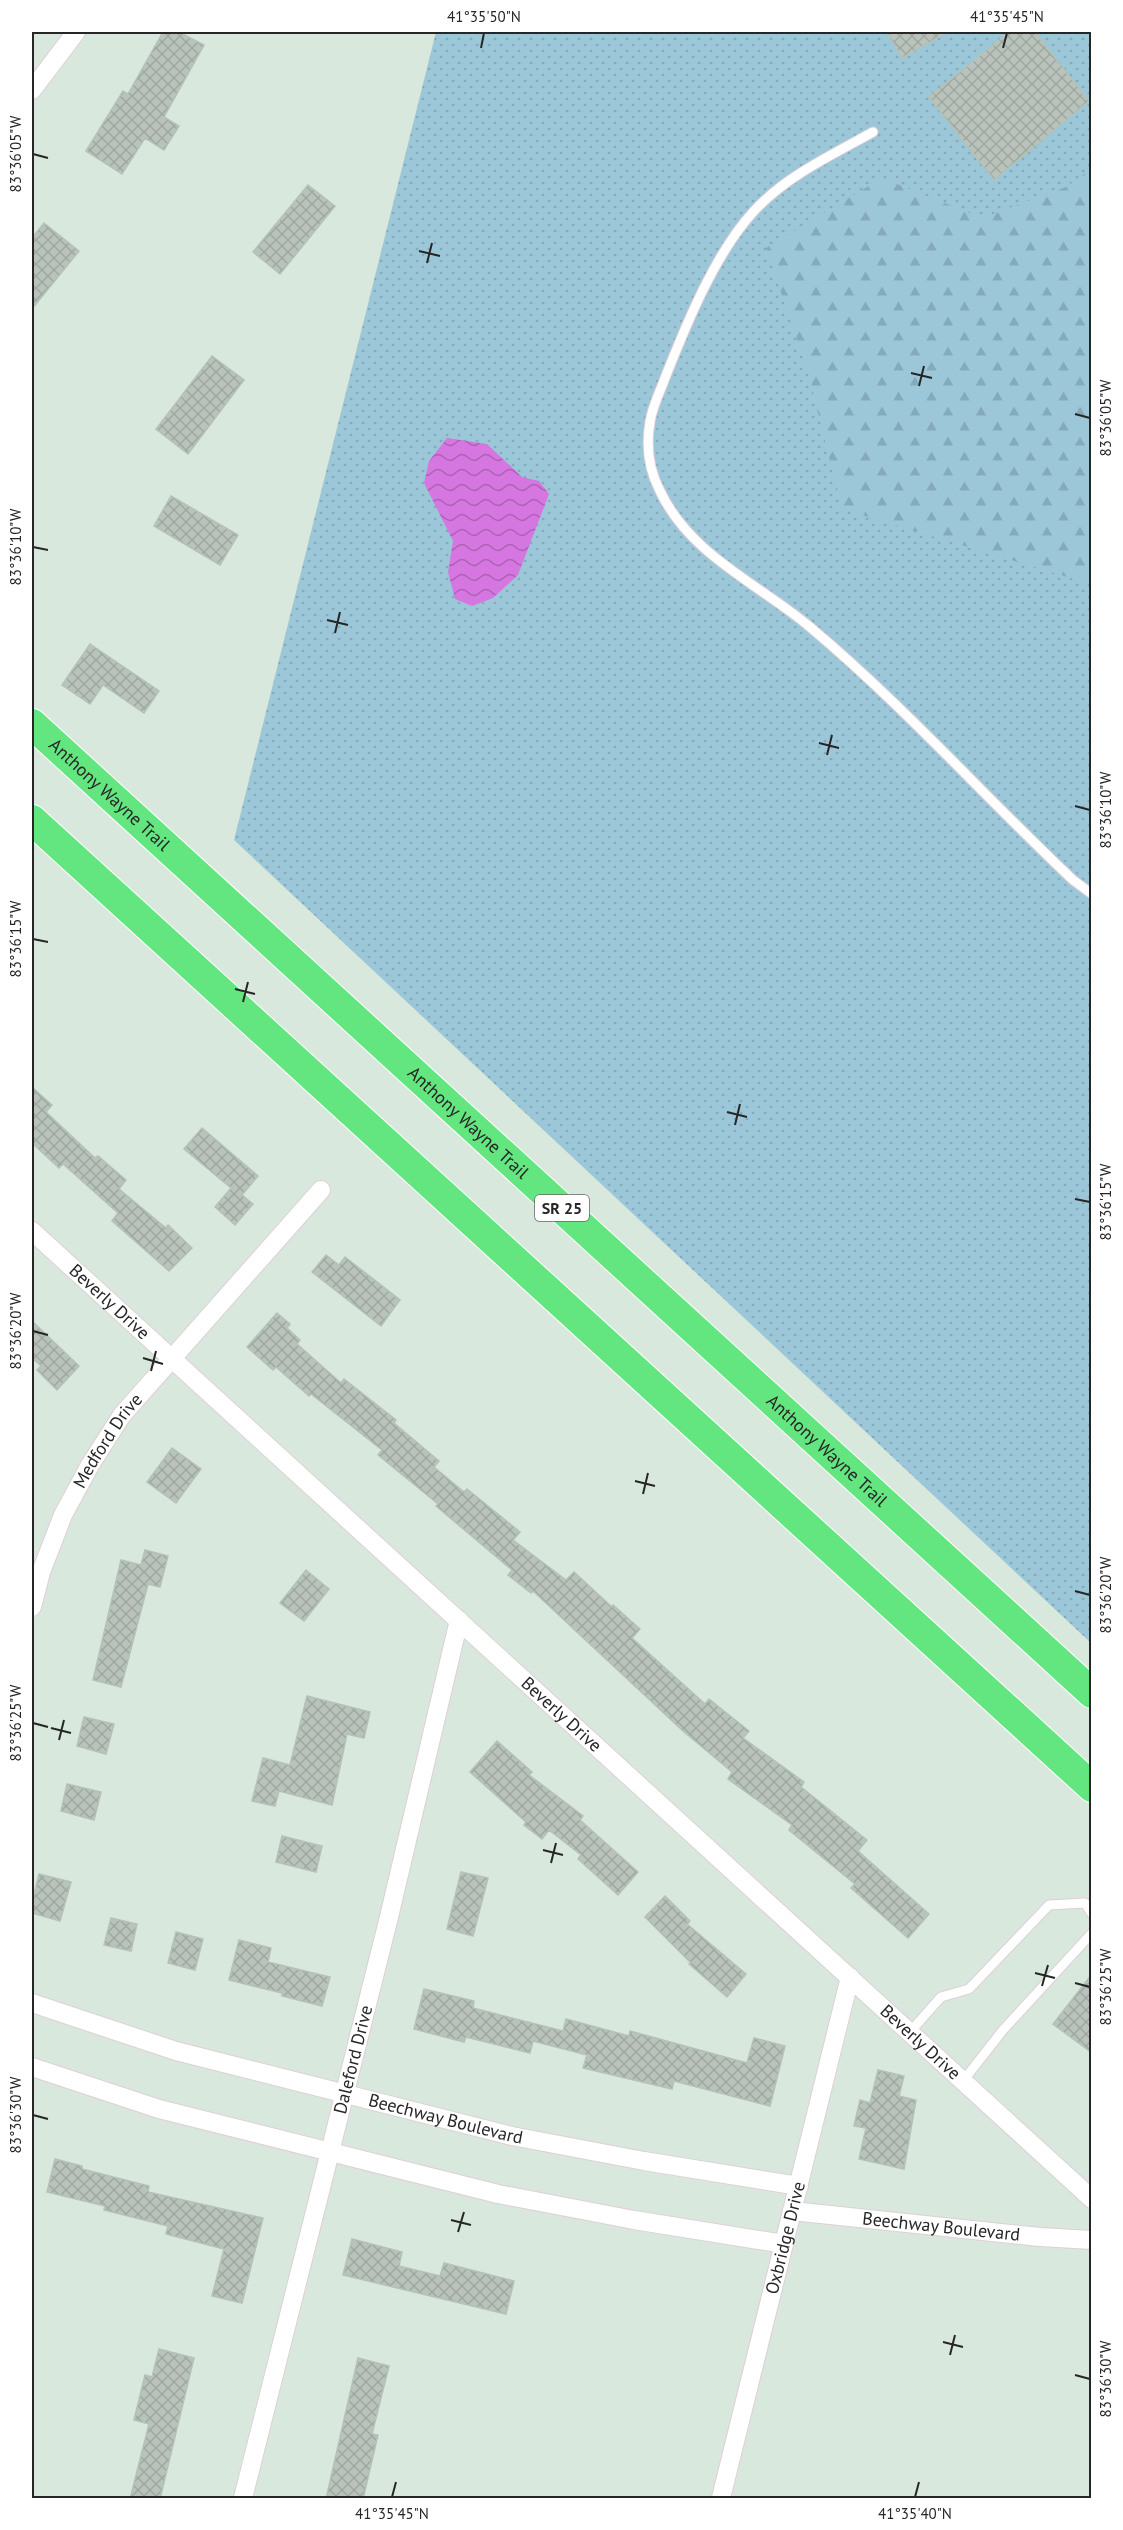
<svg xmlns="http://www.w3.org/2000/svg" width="1123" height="2530" font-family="'PT Sans',sans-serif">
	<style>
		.grass { fill: url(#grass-dots) }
		.forest { fill: url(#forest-firs) }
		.water { fill: url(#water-waves) }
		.building { fill: url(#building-cross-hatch); stroke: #b3c2b8; stroke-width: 1.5 }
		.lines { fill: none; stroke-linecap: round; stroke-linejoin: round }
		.service-casing { stroke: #decfd7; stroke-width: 11 }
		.minor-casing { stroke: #decfd7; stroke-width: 20 }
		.trunk-casing { stroke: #fff; stroke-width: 32 }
		.service { stroke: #fff; stroke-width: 9 }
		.minor { stroke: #fff; stroke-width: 18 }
		.trunk { stroke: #63e680; stroke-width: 30 }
		.ticks { fill: none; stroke: #262626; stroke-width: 2 }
		.labels { text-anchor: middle; stroke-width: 5; stroke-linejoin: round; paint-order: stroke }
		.shield { fill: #fff; stroke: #676767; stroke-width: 1.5 }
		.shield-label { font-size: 16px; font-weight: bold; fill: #262626 }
		.street-label { font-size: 18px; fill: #262626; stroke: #fff }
		.neatline { fill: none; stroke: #262626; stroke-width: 2 }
		.ticks-label { font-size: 15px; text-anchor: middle; fill: #262626 }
	</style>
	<defs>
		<pattern id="grass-dots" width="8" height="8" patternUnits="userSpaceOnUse" patternTransform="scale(1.5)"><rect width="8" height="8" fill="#9bc7d9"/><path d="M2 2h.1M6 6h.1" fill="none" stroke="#85abba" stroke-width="1.8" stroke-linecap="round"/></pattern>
		<pattern id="forest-firs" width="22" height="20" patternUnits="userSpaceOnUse" patternTransform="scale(1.5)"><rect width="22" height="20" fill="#9bc7d9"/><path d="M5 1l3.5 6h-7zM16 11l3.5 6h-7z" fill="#85abba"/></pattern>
		<pattern id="water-waves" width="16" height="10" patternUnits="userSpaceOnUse" patternTransform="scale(1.5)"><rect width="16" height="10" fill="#d676e0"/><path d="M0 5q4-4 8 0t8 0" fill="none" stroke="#ad61b5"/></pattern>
		<pattern id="building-cross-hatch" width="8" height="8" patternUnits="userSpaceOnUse" patternTransform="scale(1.5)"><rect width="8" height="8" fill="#b9c3bb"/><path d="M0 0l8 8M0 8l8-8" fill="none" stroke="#9fa7a1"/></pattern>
	</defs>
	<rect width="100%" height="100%" fill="#d9e8dc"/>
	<path class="grass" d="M436 32H1091V1643L234 840Z"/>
	<path class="forest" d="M1091 169V584L842 509 808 372 766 248 882 178 982 218 1066 187Z"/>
	<path class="water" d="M447 438 487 444 522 477 539 481 549 494 518 575 493 598 472 606 455 599 448 572 453 541 424 483 429 461Z"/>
	<path class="building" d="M163 32H179L204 45 164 117 179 126 164 150 145 138 122 174 86 151 123 91 128 94Z
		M887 32H948L902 58Z
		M1009 32H1035L1089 101 994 180 929 97Z
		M308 185 335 206 280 274 253 252Z
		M44 223 79 251 32 309V238Z
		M212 356 244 380 188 454 156 429Z
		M171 496 238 535 220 565 154 526Z
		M90 644 159 691 144 713 103 685 90 704 62 685Z
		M32 1087 52 1105 46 1112 95 1158 98 1156 126 1180 119 1189 166 1228 168 1225 192 1248 169 1271 112 1221 118 1213 63 1164 59 1168 32 1143Z
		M202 1128 258 1176 242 1195 253 1204 235 1225 215 1207 231 1188 184 1149Z
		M326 1255 339 1265 345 1257 400 1300 381 1326 312 1272Z
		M277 1313 290 1324 287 1328 300 1340 297 1344 341 1383 344 1379 396 1420 394 1423 439 1461 434 1467 464 1492 467 1489 520 1532 513 1540 566 1580 574 1572 612 1607 613 1605 640 1629 632 1638 705 1704 709 1699 749 1731 743 1738 804 1782 801 1787 867 1840 858 1851 929 1914 908 1938 851 1888 855 1884 789 1830 792 1825 728 1779 732 1772 683 1731 533 1591 531 1593 508 1575 512 1570 436 1506 438 1504 378 1455 382 1450 311 1394 309 1396 276 1367 273 1370 247 1347Z
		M32 1321 79 1366 57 1390 37 1370 41 1366 32 1358Z
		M172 1448 201 1469 176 1503 147 1482Z
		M145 1550 168 1556 160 1587 148 1584 121 1687 93 1680 121 1560 141 1565Z
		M306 1570 329 1589 304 1621 280 1603Z
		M307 1696 370 1712 364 1738 347 1734 332 1805 279 1791 275 1806 252 1801 263 1758 290 1765Z
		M84 1717 114 1724 106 1754 77 1746Z
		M497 1741 532 1772 529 1775 583 1816 580 1820 638 1872 618 1895 578 1859 581 1855 549 1830 542 1839 524 1825 526 1822 470 1772Z
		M67 1784 101 1792 94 1820 61 1811Z
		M282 1836 322 1846 316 1872 276 1862Z
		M461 1872 488 1878 473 1936 447 1929Z
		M39 1874 71 1882 60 1921 32 1913V1903Z
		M665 1896 690 1921 687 1924 746 1974 727 1997 689 1964 691 1963 645 1917Z
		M111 1918 137 1924 131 1951 104 1945Z
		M176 1932 203 1939 195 1970 168 1963Z
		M239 1940 271 1948 268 1962 330 1977 322 2006 282 1996V1993L229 1980Z
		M1092 1974V2053L1053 2024Z
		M424 1989 474 2001 473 2008 563 2031 566 2019 629 2036 630 2031 747 2063 754 2038 785 2046 770 2106 674 2081 672 2089 583 2068 587 2055 533 2041 530 2053 466 2037 464 2042 414 2029Z
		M878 2070 904 2076 899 2096 916 2100 904 2169 859 2159 866 2128 854 2126 860 2100 870 2103Z
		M55 2159 82 2166V2169L149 2186 148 2192 263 2218 242 2303 212 2296 224 2249 166 2234 168 2226 104 2210 105 2206 47 2192Z
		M352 2239 402 2252 399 2266 440 2276 444 2263 514 2281 506 2314 343 2275Z
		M159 2349 194 2358 160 2499H130L149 2424 134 2420 145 2375 152 2377Z
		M358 2358 389 2366 372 2434 378 2435 363 2499H326Z"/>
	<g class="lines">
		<defs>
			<path id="service" d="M873 132C832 155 786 176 754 211 715 253 686 325 665 378 660 392 652 407 650 422 646 445 649 470 660 491 690 555 759 584 810 627 903 705 985 797 1073 880L1092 894
				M910 2032 941 1997 969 1989 1049 1905 1085 1903 1092 1914
				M963 2081 1003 2030 1092 1933"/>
			<g id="minor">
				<path d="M32 90 76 32"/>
				<path id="s1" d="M32 1231 1092 2199"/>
				<path id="s2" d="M32 1607 41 1572 63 1515 90 1465 122 1415 321 1190"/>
				<path id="s3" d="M32 2003 176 2051 512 2136 644 2161 799 2186"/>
				<path d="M32 2067 159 2109 498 2194 634 2220 784 2244"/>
				<path id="s4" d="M792 2211 1040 2237 1092 2240"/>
				<path id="s5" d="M243 2498 389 1917 459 1620"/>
				<path id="s6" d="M721 2498 850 1977"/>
			</g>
			<g id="trunk">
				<path id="s7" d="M32 724 1092 1693"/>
				<path d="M32 820 1092 1787"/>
			</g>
		</defs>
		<use href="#service" class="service-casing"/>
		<use href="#minor" class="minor-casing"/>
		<use href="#trunk" class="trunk-casing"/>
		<use href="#service" class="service"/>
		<use href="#minor" class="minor"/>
		<use href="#trunk" class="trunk"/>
	</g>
	<path class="ticks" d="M481 48 484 33M1003 48 1007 33M33 154 48 158M419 251 440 256M427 263 432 243M911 373 932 378M919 386 924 366M1075 414 1090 418M33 547 48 550M327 620 348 625M335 633 340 612M819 743 839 748M827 755 832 735M1075 806 1090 810M33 939 48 942M235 989 255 994M243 1002 248 982M727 1112 747 1117M735 1125 740 1104M1075 1199 1090 1202M33 1331 48 1335M143 1358 163 1364M151 1371 156 1351M635 1481 655 1486M643 1494 648 1473M1075 1591 1090 1595M33 1723 48 1727M51 1728 71 1733M59 1740 64 1720M543 1850 563 1855M551 1863 556 1843M1035 1973 1055 1978M1075 1983 1090 1987M1042 1986 1048 1965M33 2115 48 2119M451 2220 471 2225M458 2232 464 2212M943 2342 963 2347M950 2355 955 2335M1075 2375 1090 2379M392 2497 396 2482M915 2497 919 2482"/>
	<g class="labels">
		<rect class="shield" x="535" y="1195" width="54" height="26" rx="4.5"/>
		<g class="shield-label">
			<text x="562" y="1214">SR 25</text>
		</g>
		<g class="street-label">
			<text dy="6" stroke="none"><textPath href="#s7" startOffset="105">Anthony Wayne Trail</textPath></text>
			<text dy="6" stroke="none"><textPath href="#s7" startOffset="591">Anthony Wayne Trail</textPath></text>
			<text dy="6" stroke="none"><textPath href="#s1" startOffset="105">Beverly Drive</textPath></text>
			<text dy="6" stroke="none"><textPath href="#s2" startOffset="184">Medford Drive</textPath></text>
			<text dy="6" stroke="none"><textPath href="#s7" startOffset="1077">Anthony Wayne Trail</textPath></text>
			<text dy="6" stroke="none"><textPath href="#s1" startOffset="717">Beverly Drive</textPath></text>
			<text dy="6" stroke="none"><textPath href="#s1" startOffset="1203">Beverly Drive</textPath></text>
			<text dy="6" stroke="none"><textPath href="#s5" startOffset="452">Daleford Drive</textPath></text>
			<text dy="6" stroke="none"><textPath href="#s3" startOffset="430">Beechway Boulevard</textPath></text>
			<text dy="6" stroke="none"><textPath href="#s4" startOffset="150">Beechway Boulevard</textPath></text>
			<text dy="6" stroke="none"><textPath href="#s6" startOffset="268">Oxbridge Drive</textPath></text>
		</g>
	</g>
	<rect width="1123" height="2530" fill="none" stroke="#ffffff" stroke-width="66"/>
	<rect x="33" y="33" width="1057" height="2464" class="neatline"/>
	<g class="ticks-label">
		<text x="484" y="22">41°35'50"N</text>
		<text x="1007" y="22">41°35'45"N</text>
		<text transform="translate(16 154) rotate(-90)" y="5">83°36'05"W</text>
		<text transform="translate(1106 418) rotate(-90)" y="5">83°36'05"W</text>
		<text transform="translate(16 547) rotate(-90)" y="5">83°36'10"W</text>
		<text transform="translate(1106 810) rotate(-90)" y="5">83°36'10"W</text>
		<text transform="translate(16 939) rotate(-90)" y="5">83°36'15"W</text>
		<text transform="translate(1106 1202) rotate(-90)" y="5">83°36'15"W</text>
		<text transform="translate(16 1331) rotate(-90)" y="5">83°36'20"W</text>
		<text transform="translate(1106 1595) rotate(-90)" y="5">83°36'20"W</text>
		<text transform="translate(16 1723) rotate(-90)" y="5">83°36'25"W</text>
		<text transform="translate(1106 1987) rotate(-90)" y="5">83°36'25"W</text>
		<text transform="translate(16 2115) rotate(-90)" y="5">83°36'30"W</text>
		<text transform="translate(1106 2379) rotate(-90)" y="5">83°36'30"W</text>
		<text x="392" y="2519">41°35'45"N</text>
		<text x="915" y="2519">41°35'40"N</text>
	</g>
</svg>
